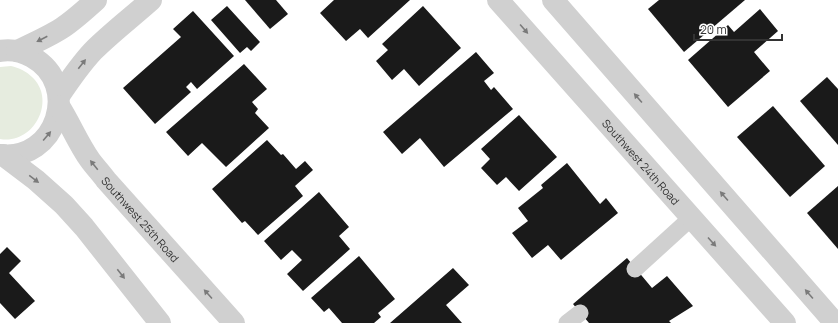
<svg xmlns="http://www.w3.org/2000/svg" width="838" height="323" viewBox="0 0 838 323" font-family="Manrope,sans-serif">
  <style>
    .green { fill: #e6ecdf }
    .building { fill: #1a1a1a }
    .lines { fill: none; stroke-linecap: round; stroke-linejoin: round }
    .service { stroke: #d0d0d0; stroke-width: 17 }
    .minor { stroke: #d0d0d0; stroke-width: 22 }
    .oneway { fill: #7a7a7a }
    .labels { text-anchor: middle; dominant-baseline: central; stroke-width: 4; stroke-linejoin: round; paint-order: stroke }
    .street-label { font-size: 11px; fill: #333; stroke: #fff }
  </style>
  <rect width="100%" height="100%" fill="#fff"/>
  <path class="green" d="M 11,66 C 19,68 26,71 32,77 C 57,100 34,145 0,139 L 0,67 Z"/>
  <g class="building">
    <polygon points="245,0 276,0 288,14 270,29"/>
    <polygon points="334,0 410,0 368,38 360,29 346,41 320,13"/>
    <polygon points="659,0 745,0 684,52 648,9"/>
    <polygon points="227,6 260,42 251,51 247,47 240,53 211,20"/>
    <polygon points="423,6 461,48 419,86 404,69 392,80 376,61 388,50 382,44"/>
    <polygon points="760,9 778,31 754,52 770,71 728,107 688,60 728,25 734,32"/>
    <polygon points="193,11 234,56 197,89 191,82 186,87 191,92 155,124 123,88 181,37 173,29"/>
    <polygon points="476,52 494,73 484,81 491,90 494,87 513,109 444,167 420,138 402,154 383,132"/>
    <polygon points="244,64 267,89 252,102 258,109 255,113 269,128 226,167 202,143 188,156 166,132"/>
    <polygon points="827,77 838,89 838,145 800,101"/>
    <polygon points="773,106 825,166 790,197 737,137"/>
    <polygon points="519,115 557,157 519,191 506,177 497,185 481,168 490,159 481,149"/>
    <polygon points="267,140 281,155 283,154 296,169 305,161 313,170 295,186 303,196 258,235 245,221 242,223 212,189"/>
    <polygon points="567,163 600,204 606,198 618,213 561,260 548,245 532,258 512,233 528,221 518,208 543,188 541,185"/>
    <polygon points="838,186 838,249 807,213"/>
    <polygon points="319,192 349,227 339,236 350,249 303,291 287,274 302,260 292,250 281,260 264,241"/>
    <polygon points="7,247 21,261 9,273 35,301 15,319 0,303 0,254"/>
    <polygon points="359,256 395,299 378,313 381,317 374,323 342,323 329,308 324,312 311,298"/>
    <polygon points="627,258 652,288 667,276 693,306 669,321 671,323 589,323 573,304"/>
    <polygon points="453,268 469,285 446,305 462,323 390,323"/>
  </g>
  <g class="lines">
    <g class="service">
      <polyline points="635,269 691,218"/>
      <polyline points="567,323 580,313"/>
    </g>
    <g class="minor">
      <path id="s1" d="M 498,0 L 785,323"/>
      <polyline points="553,0 835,323"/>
      <path d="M 0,51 C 11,49 23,52 32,57 C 82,85 56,162 0,155"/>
      <path d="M 17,51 C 32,44 48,37 62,28 C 74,20 85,10 96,0"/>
      <path d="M 59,96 C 69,81 80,65 93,51 C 111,33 132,17 151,0"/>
      <path id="s2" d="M 59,106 C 70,123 78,143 90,160 C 95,167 101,173 106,180 L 234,323"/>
      <polyline points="3,155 36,180 64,205 84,227 160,323"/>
    </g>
  </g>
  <defs><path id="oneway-solid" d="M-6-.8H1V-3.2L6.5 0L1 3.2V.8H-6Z"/></defs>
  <g class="oneway">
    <use href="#oneway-solid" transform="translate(524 29) rotate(49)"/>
    <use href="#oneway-solid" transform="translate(42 39) rotate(153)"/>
    <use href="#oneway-solid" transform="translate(82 64) rotate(-52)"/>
    <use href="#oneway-solid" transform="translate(638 98) rotate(-131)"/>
    <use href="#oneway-solid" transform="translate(47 136) rotate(-50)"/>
    <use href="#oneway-solid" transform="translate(94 165) rotate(-129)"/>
    <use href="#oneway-solid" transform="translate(34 179) rotate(37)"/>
    <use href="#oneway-solid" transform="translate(724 196) rotate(-131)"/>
    <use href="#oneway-solid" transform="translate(712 242) rotate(48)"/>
    <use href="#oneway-solid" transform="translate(121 274) rotate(52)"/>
    <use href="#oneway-solid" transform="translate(208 294) rotate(-132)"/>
    <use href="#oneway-solid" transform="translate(809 294) rotate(-131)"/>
  </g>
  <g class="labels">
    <g class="street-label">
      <text stroke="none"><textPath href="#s1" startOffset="216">Southwest 24th Road</textPath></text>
      <text stroke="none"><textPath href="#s2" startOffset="140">Southwest 25th Road</textPath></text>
    </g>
  </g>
  <path d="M694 34v6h88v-6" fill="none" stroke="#333333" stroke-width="2"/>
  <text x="700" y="34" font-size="12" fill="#333333" stroke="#ffffff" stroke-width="3" paint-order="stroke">20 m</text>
</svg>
